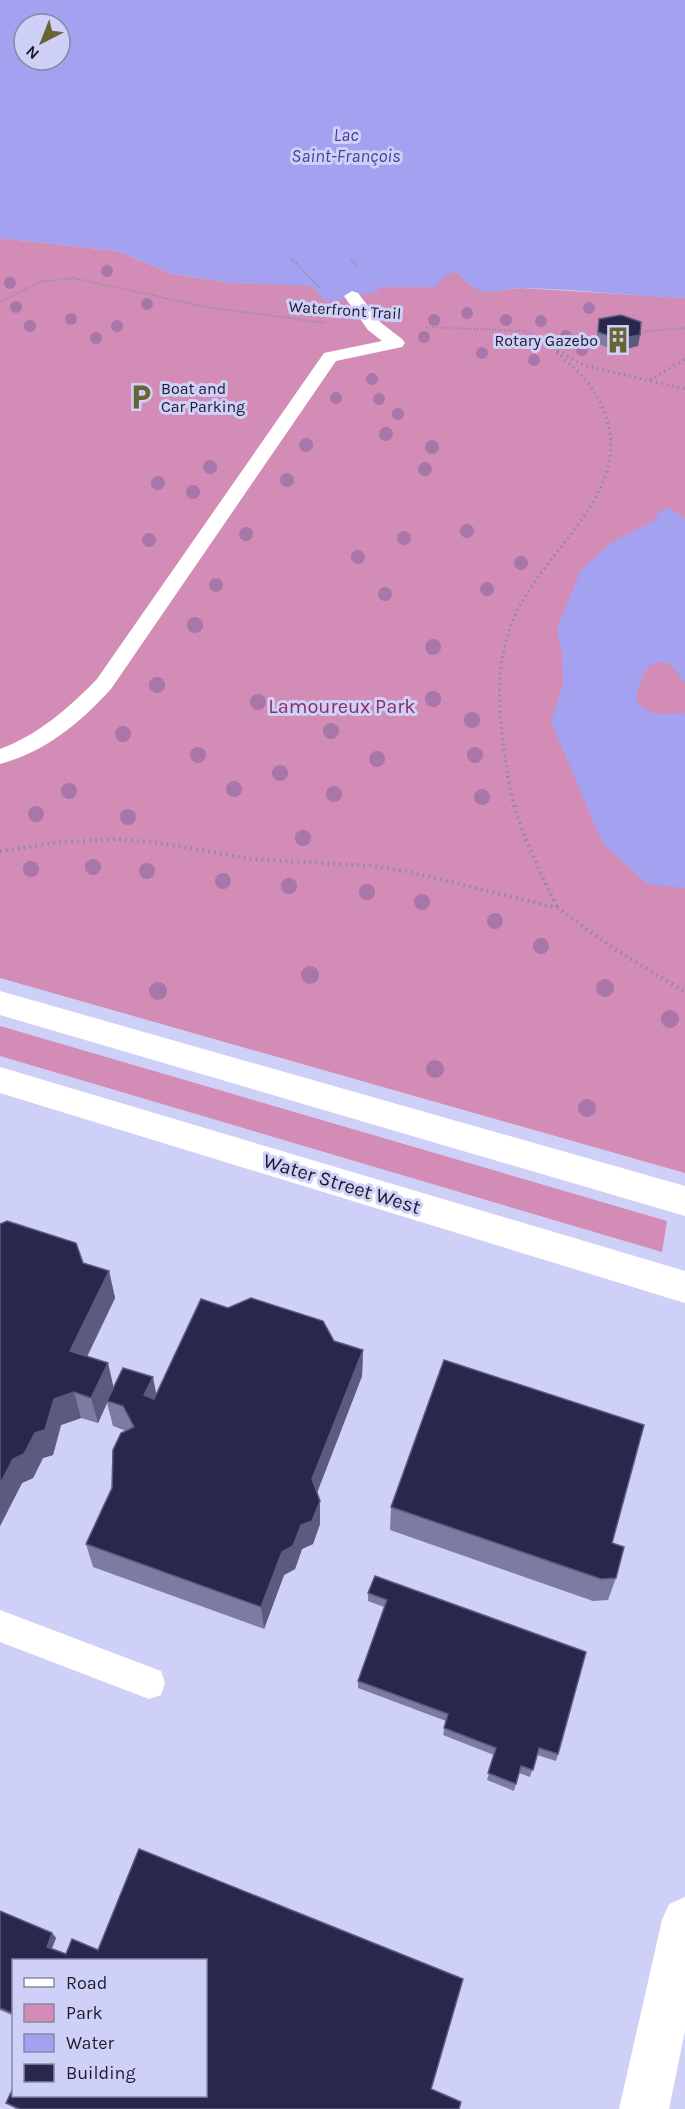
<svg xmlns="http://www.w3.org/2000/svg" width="685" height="2109" viewBox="0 0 685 2109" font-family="Karla,sans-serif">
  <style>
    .green { fill: #d38cb5 }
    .water { fill: #a3a1f0; fill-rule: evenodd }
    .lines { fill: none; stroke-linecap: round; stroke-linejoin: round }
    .path-far2 { stroke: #8989a8; stroke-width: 2; stroke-dasharray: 1 2; stroke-linecap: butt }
    .path-far1 { stroke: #8989a8; stroke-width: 3; stroke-dasharray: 1.5 4; stroke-linecap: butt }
    .path { stroke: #8989a8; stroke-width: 4; stroke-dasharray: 1.5 4.5; stroke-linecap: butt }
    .service { fill: #fff; fill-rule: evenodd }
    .tertiary { fill: #fff; fill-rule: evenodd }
    .primary { fill: #fff; fill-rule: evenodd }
    .tree { fill: #a976a9 }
    .wall { fill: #7c7ca2 }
    .shaded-wall { fill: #5b5a7f }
    .building { fill: #29274c; stroke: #5b5a7f; stroke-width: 1.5 }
    .labels { text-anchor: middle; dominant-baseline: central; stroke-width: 6; stroke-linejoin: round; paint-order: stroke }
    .far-street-label { font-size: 16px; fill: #1c1b2d; stroke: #cfd0f7 }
    .far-poi-label { font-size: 16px; fill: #1c1b2d; stroke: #cfd0f7; text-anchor: end }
    .far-water-label { font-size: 18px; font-style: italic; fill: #4a3e99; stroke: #cfd0f7 }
    .park-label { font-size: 20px; fill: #8a2d69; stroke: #cfd0f7 }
    .street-label { font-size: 20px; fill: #1c1b2d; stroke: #cfd0f7 }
  </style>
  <rect width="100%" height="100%" fill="#cfd0f7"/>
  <g class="green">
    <polygon points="0,238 118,251 172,274 232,283 376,287 401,285 452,272 459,274 470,285 485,292 521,288 685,298 685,1173 0,978"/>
    <polygon points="0,1026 667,1221 662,1252 0,1056"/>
  </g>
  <g class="water">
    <path d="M 0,0 L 685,0 L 685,298 C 631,296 577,289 524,288 C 511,288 499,292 487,292 C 460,290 462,253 435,287 L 377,287 L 380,291 L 326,302 L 312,286 L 232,283 L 172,274 L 118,251 L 0,238 ZM 24,24 L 60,24 L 60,60 L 24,60 Z"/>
    <path d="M 669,507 L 685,519 L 685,683 L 669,663 C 644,658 641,679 636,699 C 645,718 667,714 685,713 L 685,888 L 647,884 L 603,844 L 551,722 L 563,684 L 562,654 L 557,628 L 581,570 L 611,543 L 653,521 L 660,511 Z"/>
  </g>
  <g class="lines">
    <g class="path-far2">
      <polyline points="350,258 357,267"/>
      <polyline points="292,259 321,289"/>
      <polyline points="0,302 40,282 74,278 206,307 326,323"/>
      <polyline points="426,327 526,331 536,337"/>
      <polyline points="637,337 648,331 685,328"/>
    </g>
    <g class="path-far1">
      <polyline points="534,336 583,365 685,389"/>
      <polyline points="637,337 640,336"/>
      <polyline points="544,340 600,338"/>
      <polyline points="650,380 685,359"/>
      <path d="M 508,778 C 500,725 492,670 513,620 C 546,541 655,482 591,387 C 582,373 567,363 556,351"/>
    </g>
    <g class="path">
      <path d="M 508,776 C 515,823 537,865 557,907"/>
      <polyline points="0,851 53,843 115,839 160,843 251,859 370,866 405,871 558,908 613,948 685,992"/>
    </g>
    <g class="service">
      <path d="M 352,291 L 358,293 L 380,322 L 402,339 L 405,343 L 402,347 L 336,361 L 111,689 C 80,723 45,752 0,764 L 0,749 C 38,735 69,708 97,679 L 324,353 L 382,341 L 368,330 L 344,296 Z"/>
      <polygon points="0,1610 161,1671 165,1683 161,1695 149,1699 0,1642"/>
    </g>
    <polygon class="tertiary" points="685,1897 685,2031 669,2109 619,2109 662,1920 669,1904"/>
    <g class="primary">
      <polygon points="0,991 685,1186 685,1216 0,1015"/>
      <polygon points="0,1067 685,1271 685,1303 0,1093"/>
    </g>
  </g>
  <g class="tree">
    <circle cx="107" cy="271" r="6"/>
    <circle cx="10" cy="283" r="6"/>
    <circle cx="147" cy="304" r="6"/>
    <circle cx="16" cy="307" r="6"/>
    <circle cx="589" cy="308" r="6"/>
    <circle cx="467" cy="313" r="6"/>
    <circle cx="71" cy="319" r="6"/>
    <circle cx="434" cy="320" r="6"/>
    <circle cx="506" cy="320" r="6"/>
    <circle cx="541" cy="321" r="6"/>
    <circle cx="30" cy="326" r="6"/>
    <circle cx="117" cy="326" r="6"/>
    <circle cx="566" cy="336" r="6"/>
    <circle cx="424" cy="337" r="6"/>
    <circle cx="96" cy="338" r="6"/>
    <circle cx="582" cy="350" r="6"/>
    <circle cx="482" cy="353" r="6"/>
    <circle cx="534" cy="360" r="6"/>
    <circle cx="372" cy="379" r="6"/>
    <circle cx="336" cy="398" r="6"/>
    <circle cx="379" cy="399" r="6"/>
    <circle cx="398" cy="414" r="6"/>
    <circle cx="386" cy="434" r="7"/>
    <circle cx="306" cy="445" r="7"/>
    <circle cx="432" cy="447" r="7"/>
    <circle cx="210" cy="467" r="7"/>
    <circle cx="425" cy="469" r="7"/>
    <circle cx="287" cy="480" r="7"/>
    <circle cx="158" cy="483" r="7"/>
    <circle cx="193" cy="492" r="7"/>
    <circle cx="467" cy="531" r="7"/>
    <circle cx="246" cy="534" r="7"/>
    <circle cx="404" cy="538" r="7"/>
    <circle cx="149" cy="540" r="7"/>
    <circle cx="358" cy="557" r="7"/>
    <circle cx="521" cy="563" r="7"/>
    <circle cx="216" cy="585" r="7"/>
    <circle cx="487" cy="589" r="7"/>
    <circle cx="385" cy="594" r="7"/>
    <circle cx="195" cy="625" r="8"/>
    <circle cx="433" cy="647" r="8"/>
    <circle cx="157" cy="685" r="8"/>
    <circle cx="433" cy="699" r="8"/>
    <circle cx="258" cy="702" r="8"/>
    <circle cx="472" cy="720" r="8"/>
    <circle cx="331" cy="731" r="8"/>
    <circle cx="123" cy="734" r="8"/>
    <circle cx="198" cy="755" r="8"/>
    <circle cx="475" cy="755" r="8"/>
    <circle cx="377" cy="759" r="8"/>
    <circle cx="280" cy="773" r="8"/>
    <circle cx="234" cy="789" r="8"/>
    <circle cx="69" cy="791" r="8"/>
    <circle cx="334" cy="794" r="8"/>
    <circle cx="482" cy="797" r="8"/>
    <circle cx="36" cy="814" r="8"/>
    <circle cx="128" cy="817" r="8"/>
    <circle cx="303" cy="838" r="8"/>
    <circle cx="93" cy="867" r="8"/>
    <circle cx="31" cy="869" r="8"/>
    <circle cx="147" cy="871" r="8"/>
    <circle cx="223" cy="881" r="8"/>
    <circle cx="289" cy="886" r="8"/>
    <circle cx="367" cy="892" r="8"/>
    <circle cx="422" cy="902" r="8"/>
    <circle cx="495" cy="921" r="8"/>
    <circle cx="541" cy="946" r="8"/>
    <circle cx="310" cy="975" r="9"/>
    <circle cx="605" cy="988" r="9"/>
    <circle cx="158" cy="991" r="9"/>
    <circle cx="670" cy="1019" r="9"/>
    <circle cx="435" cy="1069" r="9"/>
    <circle cx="587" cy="1108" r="9"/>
  </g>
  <g class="wall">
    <polygon points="599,319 640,335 638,346 617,351 596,343"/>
    <polygon points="0,1224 83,1263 109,1271 115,1298 87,1357 108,1363 113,1388 156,1394 228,1308 363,1350 362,1376 317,1493 320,1501 320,1524 313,1544 302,1549 295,1569 284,1575 264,1629 93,1567 86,1544 112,1488 126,1431 113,1426 107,1403 98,1423 81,1418 61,1425 53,1455 43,1458 33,1478 22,1483 0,1526"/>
    <polygon points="391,1507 616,1578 608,1600 593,1601 390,1530"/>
    <polygon points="375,1576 558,1754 556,1761 537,1755 530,1777 519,1773 514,1791 487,1780 494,1755 443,1735 446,1721 358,1688 358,1681 384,1607 368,1601 368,1593"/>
    <polygon points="139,1849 463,1979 431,2089 461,2102 459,2109 16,2109 6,2103 14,2086 14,2096 206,2096 206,1960 14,1960 14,2016 0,2010 0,1911 52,1933 56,1938 52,1949 66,1954 72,1939 98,1950"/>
  </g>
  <g class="shaded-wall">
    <polygon points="640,335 638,346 617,351 618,339"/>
    <polygon points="109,1271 115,1298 77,1377 70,1351"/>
    <polygon points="363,1350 362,1376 313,1503 312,1479"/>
    <polygon points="108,1363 114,1389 107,1401 107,1403 98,1423 91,1398"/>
    <polygon points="153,1377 158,1403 144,1395"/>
    <polygon points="74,1392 81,1418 61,1425 53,1455 43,1458 33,1478 22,1483 0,1526 0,1484 13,1459 54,1399"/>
    <polygon points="320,1501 320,1524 313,1544 302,1549 295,1569 284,1575 264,1629 261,1607 282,1552"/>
    <polygon points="52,1933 56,1938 50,1952 47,1947"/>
  </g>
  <g class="building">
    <polygon points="621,315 641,322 640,335 618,339 598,332 599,319"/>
    <polygon points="7,1221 76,1243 83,1263 109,1271 70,1351 108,1363 91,1398 74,1392 54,1399 45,1430 35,1433 24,1454 13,1459 0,1484 0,1224"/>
    <polygon points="251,1298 323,1321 334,1341 363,1350 312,1479 320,1501 312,1521 301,1525 293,1546 282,1552 261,1607 86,1544 112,1488 113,1450 121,1433 134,1427 123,1406 107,1401 123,1368 153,1377 144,1395 154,1399 201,1299 228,1308"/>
    <polygon points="444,1360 644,1425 612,1543 624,1547 616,1578 601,1579 391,1507"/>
    <polygon points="375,1576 586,1652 558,1754 539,1748 533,1770 521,1766 516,1784 488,1773 496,1748 444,1728 448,1714 358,1681 387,1600 368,1593"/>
    <polygon points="139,1849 463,1979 431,2089 461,2102 459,2109 20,2109 6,2103 14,2086 14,2096 206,2096 206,1960 14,1960 14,2014 0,2008 0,1911 52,1933 47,1947 66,1954 72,1939 98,1950"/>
  </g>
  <defs>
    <g id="building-bare" transform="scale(2.07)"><path d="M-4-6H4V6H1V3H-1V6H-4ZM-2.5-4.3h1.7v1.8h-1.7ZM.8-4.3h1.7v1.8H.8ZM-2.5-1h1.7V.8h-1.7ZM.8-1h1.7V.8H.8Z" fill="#696532" stroke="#cfd0f7" stroke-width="2.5" paint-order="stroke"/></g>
    <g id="parking-bare" transform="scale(2.07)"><path d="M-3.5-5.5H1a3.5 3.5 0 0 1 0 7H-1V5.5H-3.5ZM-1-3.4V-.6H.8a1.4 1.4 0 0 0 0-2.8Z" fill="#696532" stroke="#cfd0f7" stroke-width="2.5" paint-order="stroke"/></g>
  </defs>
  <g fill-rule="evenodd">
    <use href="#building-bare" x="618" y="340"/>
    <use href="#parking-bare" x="141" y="397"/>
  </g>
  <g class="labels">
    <g class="far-street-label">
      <text transform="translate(345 310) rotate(4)">Waterfront Trail</text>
    </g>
    <g class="far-poi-label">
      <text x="598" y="340">Rotary Gazebo</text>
      <text x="161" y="388" text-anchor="start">Boat and<tspan x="161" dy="18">Car Parking</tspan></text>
    </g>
    <g class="far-water-label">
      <text x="346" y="135">Lac<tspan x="346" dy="21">Saint-François</tspan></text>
    </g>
    <g class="park-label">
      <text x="342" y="706">Lamoureux Park</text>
    </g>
    <g class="street-label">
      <text transform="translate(342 1184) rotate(17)">Water Street West</text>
    </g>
  </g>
  <rect x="12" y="1959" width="195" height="138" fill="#cfd0f7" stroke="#8788a6" stroke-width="1.5"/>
  <rect x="24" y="1978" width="30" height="9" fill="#ffffff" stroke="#8788a6" stroke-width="1.5"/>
  <text x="66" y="1989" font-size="18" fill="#1c1b2d">Road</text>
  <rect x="24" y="2004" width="30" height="18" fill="#d38cb5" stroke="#8788a6" stroke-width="1.5"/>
  <text x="66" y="2019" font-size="18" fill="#1c1b2d">Park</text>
  <rect x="24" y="2034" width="30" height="18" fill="#a3a1f0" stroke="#8788a6" stroke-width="1.5"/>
  <text x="66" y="2049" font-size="18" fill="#1c1b2d">Water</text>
  <rect x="24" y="2064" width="30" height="18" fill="#29274c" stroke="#8788a6" stroke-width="1.5"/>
  <text x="66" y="2079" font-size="18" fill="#1c1b2d">Building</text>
  <g transform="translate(42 42) rotate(222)"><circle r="28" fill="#cfd0f7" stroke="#8788a6" stroke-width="1.5"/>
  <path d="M0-4.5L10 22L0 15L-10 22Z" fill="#696532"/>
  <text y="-9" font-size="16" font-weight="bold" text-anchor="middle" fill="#1c1b2d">N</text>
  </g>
</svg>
